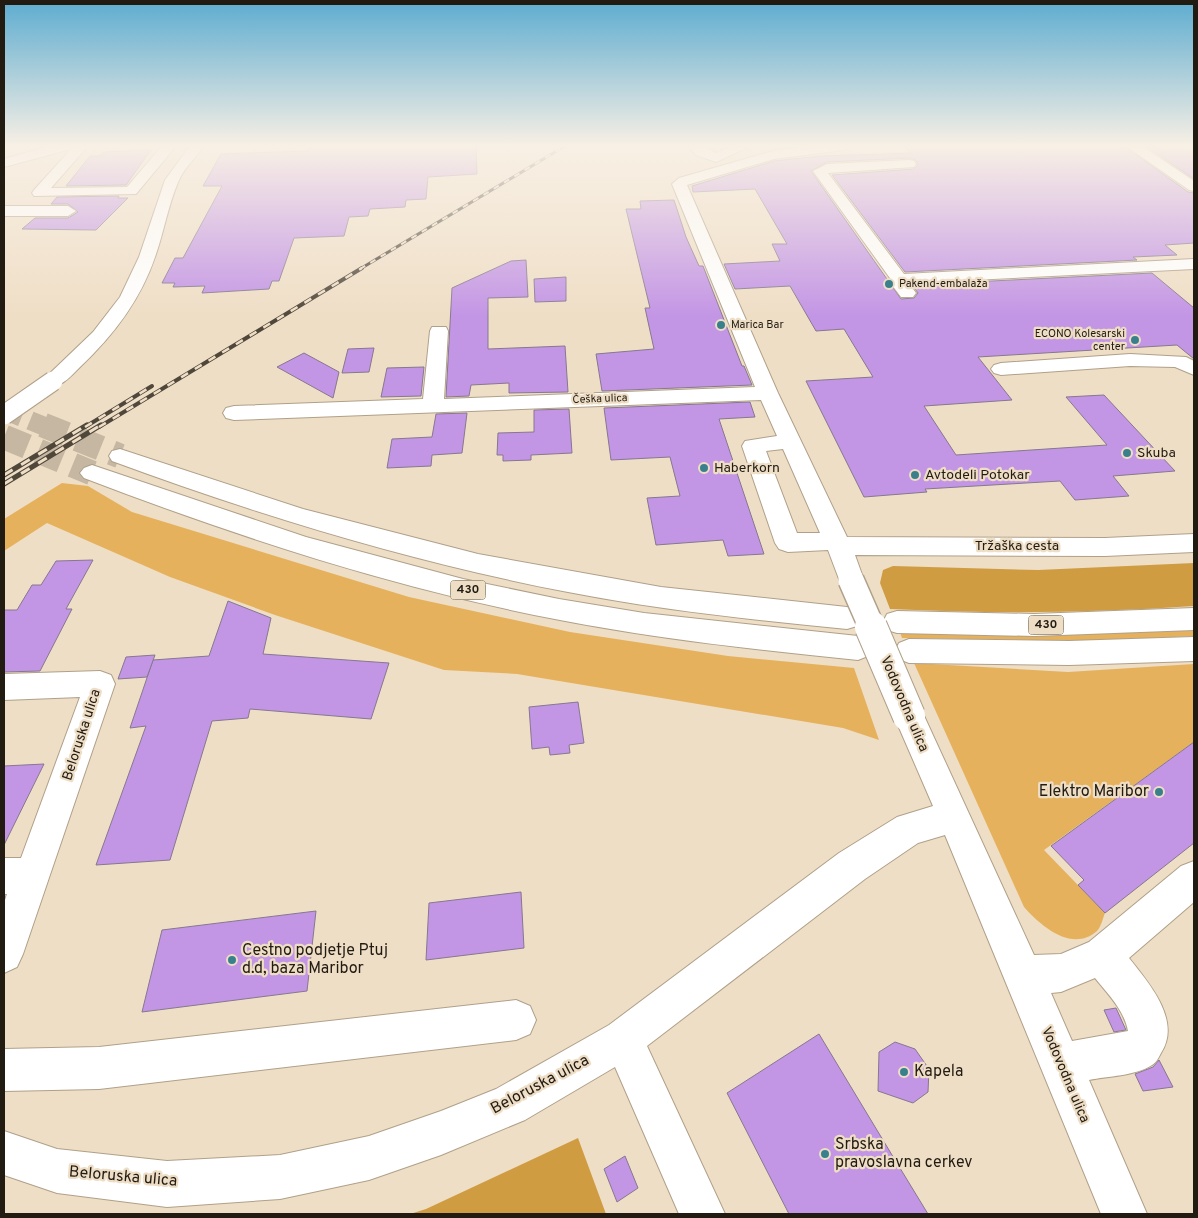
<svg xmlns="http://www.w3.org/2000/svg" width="1198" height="1218" viewBox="0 0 1198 1218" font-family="Overpass,sans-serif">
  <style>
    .green { fill: #e6b15c }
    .forest { fill: #d09c42 }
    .building { fill: #c395e5; stroke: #85788f }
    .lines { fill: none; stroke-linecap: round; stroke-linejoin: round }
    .highway-tunnel-far1 { stroke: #c6b7a2; stroke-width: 19; stroke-dasharray: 19 9; stroke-linecap: butt }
    .highway-tunnel { stroke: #c6b7a2; stroke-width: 25; stroke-dasharray: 25 12; stroke-linecap: butt }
    .minor-casing { stroke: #b0a089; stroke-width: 2 }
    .highway-casing { stroke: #b0a089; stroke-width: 2 }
    .minor { fill: #fff; fill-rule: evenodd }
    .highway { fill: #fff; fill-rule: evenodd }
    .rail-far2-casing { stroke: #50473b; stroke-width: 3 }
    .rail-far1-casing { stroke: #50473b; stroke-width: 4 }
    .rail-casing { stroke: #50473b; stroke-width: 5 }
    .rail-far2 { stroke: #efdec6; stroke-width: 2; stroke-dasharray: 6; stroke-linecap: butt }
    .rail-far1 { stroke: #efdec6; stroke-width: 2.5; stroke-dasharray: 8; stroke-linecap: butt }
    .rail { stroke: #efdec6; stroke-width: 3; stroke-dasharray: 10; stroke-linecap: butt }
    .minor-bridge-far2-casing { stroke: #b0a089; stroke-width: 21; stroke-linecap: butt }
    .minor-bridge-far1-casing { stroke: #b0a089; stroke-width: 28; stroke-linecap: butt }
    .minor-bridge-casing { stroke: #b0a089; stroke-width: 34; stroke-linecap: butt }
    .minor-bridge-far2 { stroke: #fff; stroke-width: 19 }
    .minor-bridge-far1 { stroke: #fff; stroke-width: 25 }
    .minor-bridge { stroke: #fff; stroke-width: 32 }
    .poi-dot { fill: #3a808c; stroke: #efdec6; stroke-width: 2 }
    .labels { text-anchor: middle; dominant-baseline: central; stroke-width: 4.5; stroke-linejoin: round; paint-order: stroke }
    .far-poi-label { font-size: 11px; fill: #211b12; stroke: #efdec6; text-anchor: start }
    .far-street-label { font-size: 11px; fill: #211b12; stroke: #efdec6 }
    .shield { fill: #efdec6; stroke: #5f5648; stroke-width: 1 }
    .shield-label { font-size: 12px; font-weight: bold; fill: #211b12 }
    .poi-label { font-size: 14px; fill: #211b12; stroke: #efdec6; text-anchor: start }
    .street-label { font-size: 14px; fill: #211b12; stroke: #efdec6 }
    .near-poi-label { font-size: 16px; fill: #211b12; stroke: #efdec6; text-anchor: start }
    .near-street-label { font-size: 16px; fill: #211b12; stroke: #efdec6 }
  </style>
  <rect width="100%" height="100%" fill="#efdec6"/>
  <g class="green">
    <polygon points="62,483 88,486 132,512 409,597 570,632 728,656 854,668 879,740 843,728 517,674 444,670 275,615 170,577 47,523 4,551 4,519"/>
    <path d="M 1194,630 L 1194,636 L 1097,641 L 902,638 L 900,632 C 999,636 1096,635 1194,630 Z"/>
    <path d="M 914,663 L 1068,672 L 1194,664 L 1194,742 L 1044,850 L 1105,913 C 1103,918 1101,927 1097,931 C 1072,953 1041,926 1024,907 Z"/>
  </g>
  <g class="forest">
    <path d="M 1194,563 L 1194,606 C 1093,613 992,614 890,609 L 880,583 L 883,570 L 893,566 L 1038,570 Z"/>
    <polygon points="578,1138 606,1214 410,1214 426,1209"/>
  </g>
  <g class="building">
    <polygon points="310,146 476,146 477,174 428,177 426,199 406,200 405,207 370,209 368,216 349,217 344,236 294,238 279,281 272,281 269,289 202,293 205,286 173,287 175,283 162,283 175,258 183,258 222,186 203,186 221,154 308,151"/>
    <polygon points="904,146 1124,146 1188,192 1194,193 1194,243 1165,245 1177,255 1133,257 1137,260 905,272 832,175 914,169 918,165 916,160 909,158 827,162 811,171 901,299 914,298 918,293 912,285 1152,273 1194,308 1194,359 1177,345 978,357 1012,400 924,406 956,455 1107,445 1066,397 1104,395 1175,471 1113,476 1129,496 1075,500 1060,481 925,489 927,492 864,497 806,381 873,377 844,329 816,331 790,286 735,289 724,264 780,261 772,244 787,244 755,189 693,192 692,186 774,161 821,156 911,153"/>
    <polygon points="1146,146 1194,146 1194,179"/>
    <polygon points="151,150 126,185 66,186 90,156 100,156 103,152"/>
    <polygon points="119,196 118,198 128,198 96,230 22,229 35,218 68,218 78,212 68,204 51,204 57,197"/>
    <polygon points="674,200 686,237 699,266 703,266 742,366 744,366 752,385 602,391 596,354 654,349 645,308 650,308 626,209 641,209 640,201"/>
    <polygon points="526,260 528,297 488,298 488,349 565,346 568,392 509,393 509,383 471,385 469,396 446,397 452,288 511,261"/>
    <polygon points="566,277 566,301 535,302 534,279"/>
    <polygon points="374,348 369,372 342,373 348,349"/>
    <polygon points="304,353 339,372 333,398 277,367"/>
    <polygon points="424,367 421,396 381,397 387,368"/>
    <polygon points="750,402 755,417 719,419 764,554 728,556 723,540 656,545 647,498 680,496 670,457 611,460 604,408"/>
    <polygon points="569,409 572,453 531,455 531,460 503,461 503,455 497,455 498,433 534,432 534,410"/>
    <polygon points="467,413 462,453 432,455 431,466 387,468 392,439 432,437 436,414"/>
    <polygon points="93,560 66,609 72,609 40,671 4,672 4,610 17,610 32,585 41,585 56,561"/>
    <polygon points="228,601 271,618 263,654 389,663 371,719 250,709 248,718 212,721 170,860 96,865 146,726 130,728 153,660 209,656"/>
    <polygon points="155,655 147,677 118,679 126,657"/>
    <polygon points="578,702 584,743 569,745 570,753 550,755 549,747 532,749 529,707"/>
    <polygon points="1194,742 1194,843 1105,913 1078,885 1084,880 1051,846"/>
    <polygon points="44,764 4,845 4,766"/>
    <polygon points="521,892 524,948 426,960 429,903"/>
    <polygon points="316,911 307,991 142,1012 162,930"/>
    <polygon points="1116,1008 1126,1030 1114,1032 1104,1010"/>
    <polygon points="819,1034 892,1155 928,1214 789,1214 727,1093"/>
    <polygon points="895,1042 915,1049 929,1069 928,1092 913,1103 878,1091 879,1052"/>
    <polygon points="1159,1060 1173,1087 1143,1091 1135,1074 1153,1067"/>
    <polygon points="625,1156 638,1188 617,1202 604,1169"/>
  </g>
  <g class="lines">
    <polyline class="highway-tunnel-far1" points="4,410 46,427"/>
    <g class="highway-tunnel">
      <polyline points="43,425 120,456"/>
      <polyline points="4,437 92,473"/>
    </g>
    <g class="minor-casing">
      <g id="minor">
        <polygon points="50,146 73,146 71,149 4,167 4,159"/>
        <polygon points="74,146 88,146 51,188 127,187 162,146 176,146 136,194 34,196 32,193 34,190"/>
        <path d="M 190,146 L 204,146 C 196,157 185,167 179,180 C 168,205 164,232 155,257 C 140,301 113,336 80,367 C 70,377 61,389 46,385 L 43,381 L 46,377 L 93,332 L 120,297 L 139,257 L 165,180 Z"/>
        <polygon points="688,146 703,146 716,153 732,146 746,148 716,162 696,155"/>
        <path d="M 811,146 L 851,146 L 844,150 L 774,159 L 687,185 L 778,393 L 847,537 L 1105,538 L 1194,534 L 1194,552 L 1105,556 L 855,555 L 864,580 L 860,587 L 851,590 L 842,587 L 828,550 L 788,552 L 779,549 L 775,543 L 742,446 L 745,441 L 777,436 L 761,400 L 234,420 L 226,418 L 223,413 L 226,408 L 234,406 L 423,399 L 430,331 L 432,327 L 446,327 L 448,331 L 444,399 L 755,387 L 672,184 L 679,178 L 773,151 ZM 783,449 L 820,533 L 797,533 L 766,451 Z"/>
        <polygon points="1126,146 1142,146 1194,181 1194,191 1189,190"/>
        <polygon points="909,160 914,161 916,164 914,167 828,173 904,274 1194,259 1194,269 911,283 910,285 916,293 913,297 901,297 892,285 892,281 813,171 827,164"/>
        <polygon points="4,206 68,206 76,211 68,216 4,216"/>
        <polygon points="1130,354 1186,357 1194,361 1194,375 1175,367 1130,366 1001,375 994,373 991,369 994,365 1001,363"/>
        <polygon points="100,671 111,675 115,684 23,954 17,967 4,973 4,903 7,894 4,894 4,858 21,858 80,697 4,700 4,674"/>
        <path d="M 909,703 L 920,707 L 1034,955 L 1061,954 L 1089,942 L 1181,866 L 1194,861 L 1194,902 L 1129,958 C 1149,983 1182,1021 1161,1053 C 1159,1057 1156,1063 1152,1065 C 1135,1076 1108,1076 1089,1080 L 1147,1214 L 1101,1214 L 945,835 L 918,843 L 865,879 L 647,1046 L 725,1214 L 679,1214 L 615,1067 L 525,1120 L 441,1155 L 369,1180 L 280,1199 L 167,1207 L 57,1193 L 4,1175 L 4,1131 L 57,1149 L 167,1161 L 280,1155 L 369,1136 L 441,1111 L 496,1089 L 609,1025 L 839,853 L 897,817 L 933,806 L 894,716 L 898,707 ZM 1095,978 C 1108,994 1124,1010 1128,1031 L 1072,1041 L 1051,993 L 1061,992 Z"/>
        <polygon points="516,1000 530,1006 536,1020 530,1034 516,1040 99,1089 4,1091 4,1049 99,1047"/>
      </g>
    </g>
    <g class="highway-casing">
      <g id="highway">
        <path d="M 120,449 L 303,509 L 478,554 L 661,587 L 847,607 L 857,610 L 861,618 L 857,626 L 847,629 C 754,620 660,610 568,592 C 412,562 261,516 112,461 L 109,456 L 112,451 Z"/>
        <path d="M 92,465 L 306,537 L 463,579 L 559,599 L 644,613 L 858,636 L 868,640 L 872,648 L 868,656 L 858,660 C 758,650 658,639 560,620 C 397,589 238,537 84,478 L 80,473 L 84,468 Z"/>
        <polygon points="1194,608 1194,630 1034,636 897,633 887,630 883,622 887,614 897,611 1034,614"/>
        <polygon points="1194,637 1194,661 1069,665 909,663 899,659 895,651 899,643 909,639 1069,641"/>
      </g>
    </g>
    <use href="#minor" class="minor"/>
    <use href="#highway" class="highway"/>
    <g class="rail-far2-casing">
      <polyline id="rail-far2" points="360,269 565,146"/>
    </g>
    <g class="rail-far1-casing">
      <g id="rail-far1">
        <polyline points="85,427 152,386"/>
        <polyline points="99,427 362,268"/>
      </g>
    </g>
    <g class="rail-casing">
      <g id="rail">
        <polyline points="4,475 87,425"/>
        <polyline points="4,484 101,425"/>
      </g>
    </g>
    <use href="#rail-far2" class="rail-far2"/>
    <use href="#rail-far1" class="rail-far1"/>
    <use href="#rail" class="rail"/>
    <g class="minor-bridge-far2-casing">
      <polyline id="minor-bridge-far2" points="4,415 53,381"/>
    </g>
    <g class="minor-bridge-far1-casing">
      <polyline id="minor-bridge-far1" points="851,580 872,628"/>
    </g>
    <g class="minor-bridge-casing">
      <polyline id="minor-bridge" points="871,627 909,716"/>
    </g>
    <use href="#minor-bridge-far2" class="minor-bridge-far2"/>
    <use href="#minor-bridge-far1" class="minor-bridge-far1"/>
    <use href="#minor-bridge" class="minor-bridge"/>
  </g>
  <linearGradient id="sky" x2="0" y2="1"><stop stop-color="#5dacd0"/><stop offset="0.46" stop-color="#f8f0e5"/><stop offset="1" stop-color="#f8f0e5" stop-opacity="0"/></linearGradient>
  <rect width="1198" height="317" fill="url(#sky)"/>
  <g class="poi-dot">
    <circle cx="889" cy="284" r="5"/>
    <circle cx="721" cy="325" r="5"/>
    <circle cx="1135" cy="340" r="5"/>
    <circle cx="1127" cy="453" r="5"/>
    <circle cx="704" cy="468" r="5"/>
    <circle cx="915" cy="475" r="5"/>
    <circle cx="1159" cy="792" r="5"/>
    <circle cx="232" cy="960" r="5"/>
    <circle cx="904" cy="1072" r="5"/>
    <circle cx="825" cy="1154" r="5"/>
  </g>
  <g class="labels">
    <g class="far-poi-label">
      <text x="899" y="284">Pakend-embalaža</text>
      <text x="731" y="325">Marica Bar</text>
      <text x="1125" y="334" text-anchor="end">ECONO Kolesarski<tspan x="1125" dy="13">center</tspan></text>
    </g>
    <g class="far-street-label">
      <text transform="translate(600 399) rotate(-2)">Češka ulica</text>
    </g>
    <g class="shield">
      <rect x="450.5" y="580.5" width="35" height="19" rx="4"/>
      <rect x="1028.5" y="615.5" width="35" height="19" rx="4"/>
    </g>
    <g class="shield-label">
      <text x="468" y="590">430</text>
      <text x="1046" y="625">430</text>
    </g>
    <g class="poi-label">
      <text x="1137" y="453">Skuba</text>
      <text x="714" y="468">Haberkorn</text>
      <text x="925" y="475">Avtodeli Potokar</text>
    </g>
    <g class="street-label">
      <text x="1017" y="546">Tržaška cesta</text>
      <text transform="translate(904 704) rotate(67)">Vodovodna ulica</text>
      <text transform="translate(82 735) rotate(-72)">Beloruska ulica</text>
      <text transform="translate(1065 1075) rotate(67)">Vodovodna ulica</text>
    </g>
    <g class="near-poi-label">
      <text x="1149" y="792" text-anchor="end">Elektro Maribor</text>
      <text x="242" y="951">Cestno podjetje Ptuj<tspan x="242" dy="18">d.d, baza Maribor</tspan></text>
      <text x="914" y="1072">Kapela</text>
      <text x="835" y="1145">Srbska<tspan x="835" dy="18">pravoslavna cerkev</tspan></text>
    </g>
    <g class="near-street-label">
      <text transform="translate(540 1085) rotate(-28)">Beloruska ulica</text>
      <text transform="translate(123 1177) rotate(5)">Beloruska ulica</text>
    </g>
  </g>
  <rect width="1198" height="1218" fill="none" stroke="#211b12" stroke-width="10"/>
</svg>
